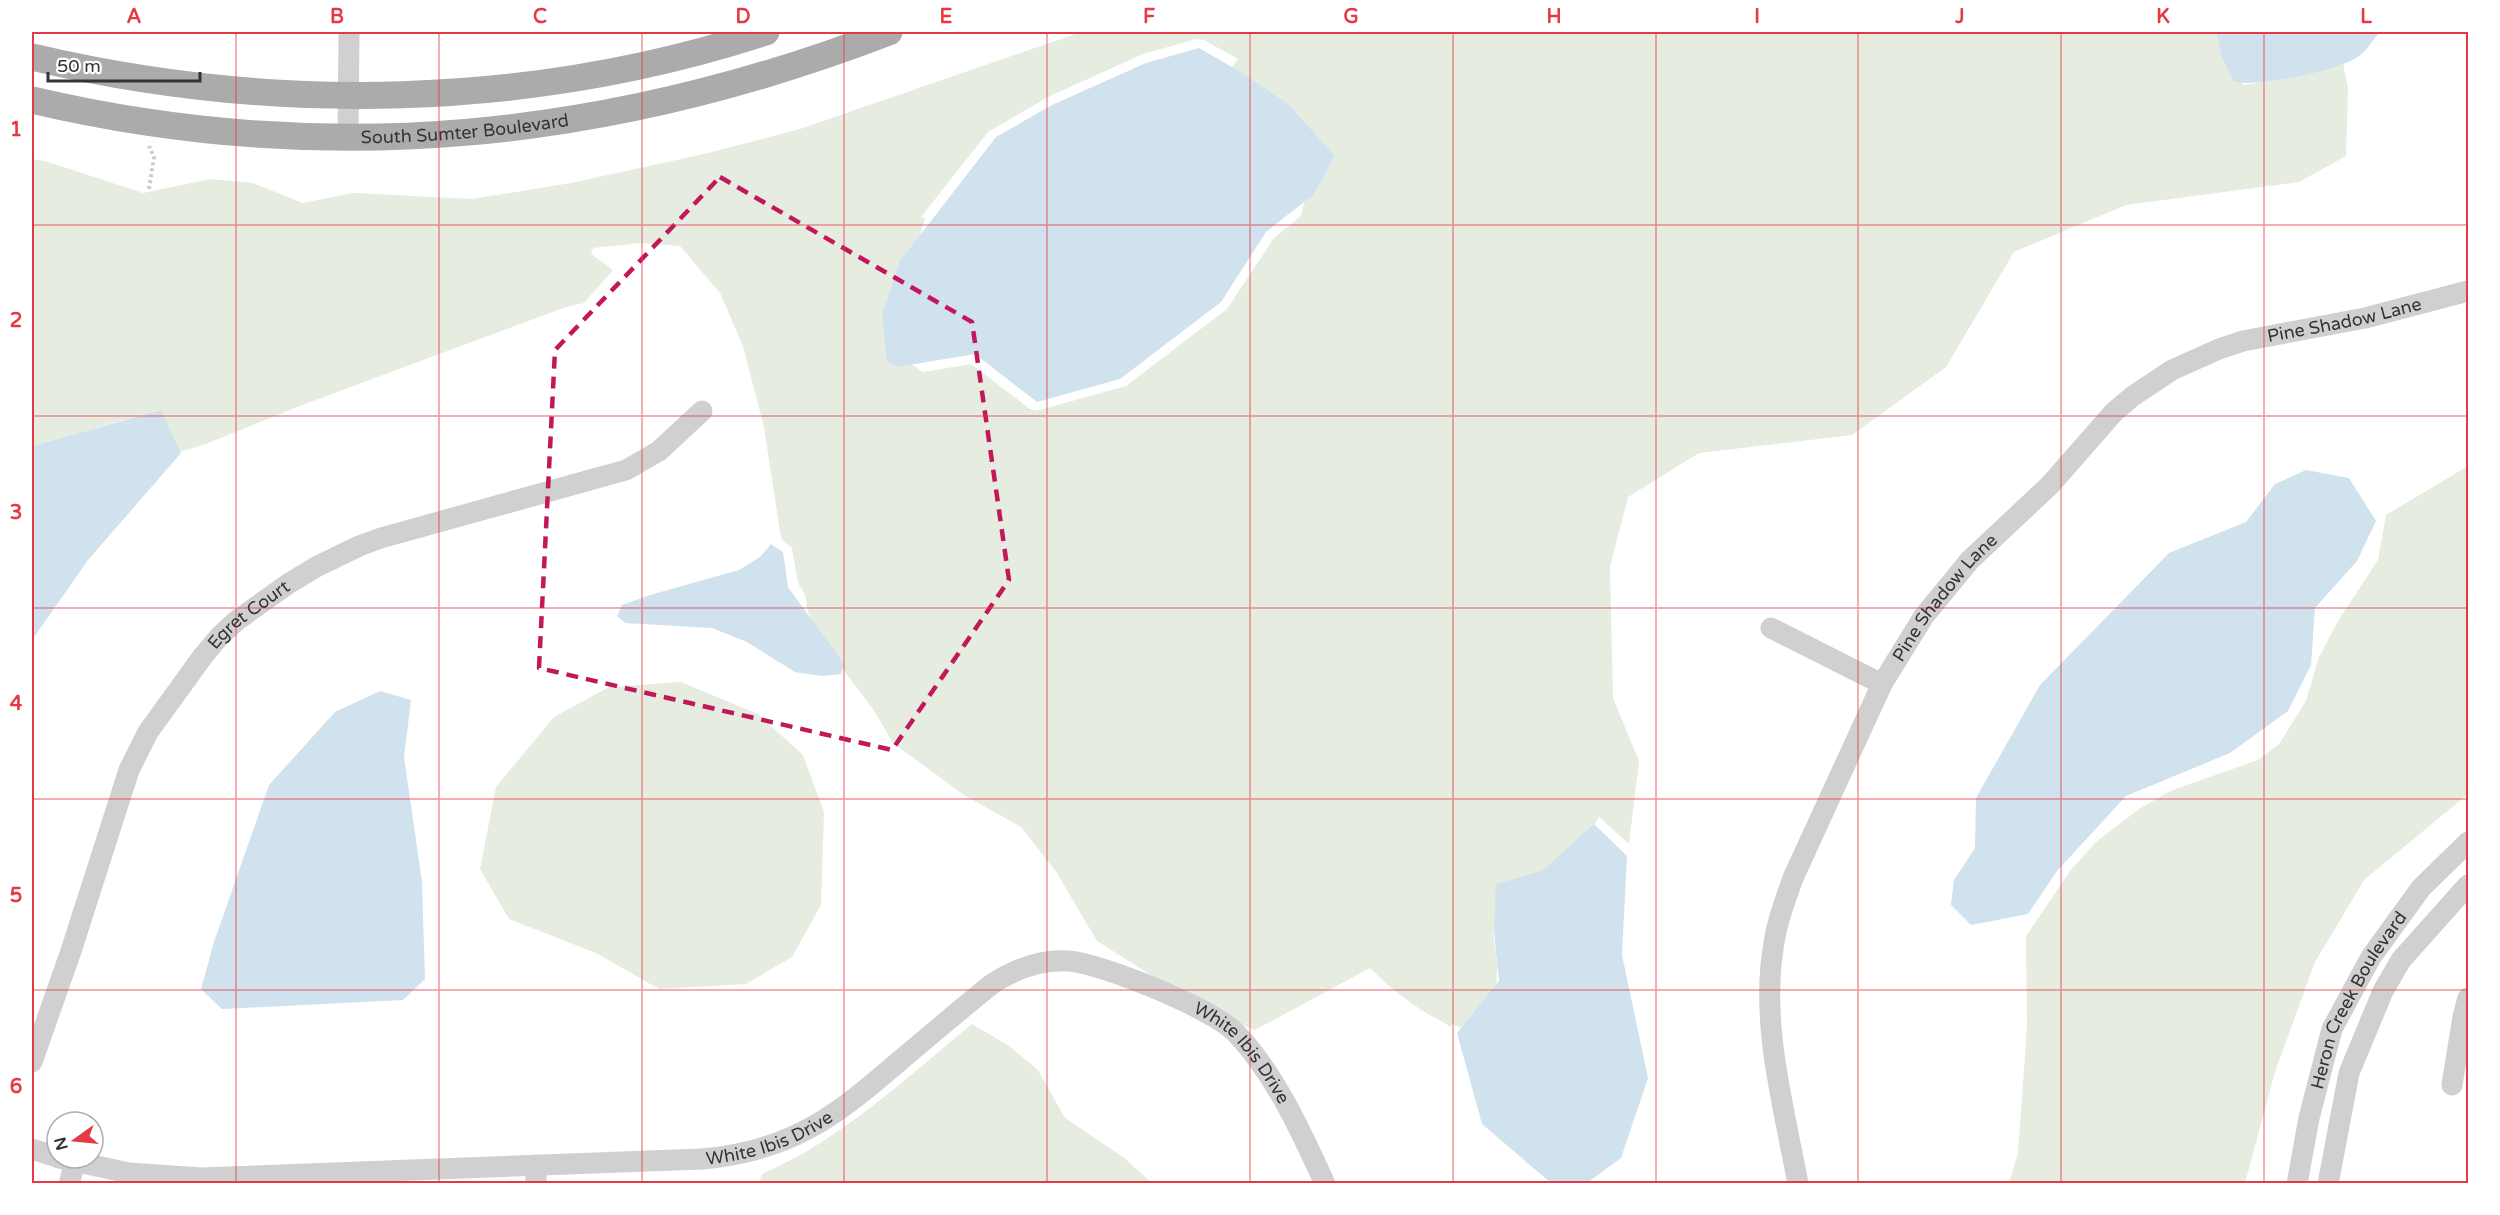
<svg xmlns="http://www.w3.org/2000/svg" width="2500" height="1215" viewBox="0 0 2500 1215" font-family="'Varela Round',sans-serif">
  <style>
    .green { fill: #e6ecdf; fill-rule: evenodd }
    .water { fill: #cfe2ee }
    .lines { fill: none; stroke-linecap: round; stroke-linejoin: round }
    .path { stroke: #cdcdcd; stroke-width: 4; stroke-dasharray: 3 3; stroke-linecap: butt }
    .minor { stroke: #d0d0d0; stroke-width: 21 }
    .major { stroke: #ababab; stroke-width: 27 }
    .marked { fill: none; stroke: #c2185b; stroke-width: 4.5; stroke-dasharray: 12 8; stroke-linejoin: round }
    .grid { fill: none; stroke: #e63946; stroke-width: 1.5; stroke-opacity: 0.55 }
    .labels { text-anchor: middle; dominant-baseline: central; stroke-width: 6; stroke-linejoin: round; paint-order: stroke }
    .street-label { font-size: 18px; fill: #333; stroke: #fff }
    .neatline { fill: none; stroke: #e63946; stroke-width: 2 }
    .grid-label { font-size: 20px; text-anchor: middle; font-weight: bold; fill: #e63946 }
  </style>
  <rect width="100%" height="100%" fill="#fff"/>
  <g class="green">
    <path d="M 1081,32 L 2216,32 L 2221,54 L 2243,85 L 2286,79 L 2343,63 L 2348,89 L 2346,156 L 2299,182 L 2126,205 L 2014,252 L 1946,367 L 1852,435 L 1699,453 L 1628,497 L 1610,567 L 1613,698 L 1639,761 L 1629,844 L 1599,817 L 1589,835 L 1493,932 L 1497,964 L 1496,1003 L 1461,1028 L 1452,1024 L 1450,1027 C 1442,1020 1434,1018 1426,1013 C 1406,1000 1386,985 1370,968 L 1255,1030 L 1203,1008 L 1097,941 L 1057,873 L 1021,827 L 964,795 L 893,743 L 873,709 L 825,646 L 808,612 L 805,595 L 798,583 L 792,548 L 781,539 L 764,427 L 743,346 L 720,293 L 680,246 L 641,243 L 593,248 L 591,254 L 613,270 L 584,303 L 566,307 L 305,404 L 206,444 L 180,452 L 169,427 L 145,414 L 32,446 L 32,159 L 45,161 L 143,193 L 211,179 L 253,183 L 303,203 L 353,193 L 472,199 L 571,183 L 704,154 L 800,129 ZM 1196,39 L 1204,40 L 1238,59 L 1232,67 L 1304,202 L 1301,216 L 1274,238 L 1227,309 L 1126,386 L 1036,411 L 1030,409 L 971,364 L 923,372 L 897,354 L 919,239 L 925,218 L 921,217 L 988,132 L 1048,97 L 1143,54 Z"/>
    <polygon points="2468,466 2468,794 2364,880 2315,962 2275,1072 2245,1183 2009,1183 2018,1153 2027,1027 2026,936 2070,871 2096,842 2139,809 2170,791 2258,760 2279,744 2306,701 2319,657 2338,621 2378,560 2386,515"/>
    <polygon points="681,682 758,714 803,755 824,812 821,905 792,957 746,984 659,989 596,953 509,919 480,869 496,787 554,717 609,687"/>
    <path d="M 972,1024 L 1009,1046 L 1038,1070 L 1065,1118 L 1123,1157 L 1152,1183 L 759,1183 L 762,1174 C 841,1140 906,1078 972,1024 Z"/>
  </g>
  <g class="water">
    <path d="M 2216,32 L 2380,32 C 2373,39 2367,51 2359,56 C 2341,70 2254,89 2233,81 L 2221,54 Z"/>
    <polygon points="1199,48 1237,70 1288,104 1335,156 1313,195 1266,232 1221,302 1120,379 1037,402 975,354 897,367 887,362 882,315 900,261 996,137 1052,105 1146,63"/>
    <polygon points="161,410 181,453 88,560 32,640 32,446"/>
    <polygon points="2306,470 2349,478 2376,521 2357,561 2315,608 2311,665 2288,711 2230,753 2126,796 2057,871 2028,914 1971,925 1951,905 1954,880 1975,848 1976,798 2040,685 2169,553 2246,522 2275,484"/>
    <polygon points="771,544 783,552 788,587 844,664 841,674 822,676 795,672 747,642 712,628 625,623 617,616 622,605 650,595 739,570 760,557"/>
    <polygon points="380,691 411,700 404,757 422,882 425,979 403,1000 222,1009 201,989 214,942 269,785 335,712"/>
    <polygon points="1594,824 1627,856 1622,955 1648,1078 1621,1158 1587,1183 1551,1183 1482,1124 1457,1033 1499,981 1494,933 1496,884 1542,871"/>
  </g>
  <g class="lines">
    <polyline class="path" points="149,189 154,157 149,146"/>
    <g class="minor">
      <polyline points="348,137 349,32"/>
      <polyline points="1771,628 1882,684"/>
      <path id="s1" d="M 32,1062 L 71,951 L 129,770 L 148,732 L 203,656 L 219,637 L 236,621 L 288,584 L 316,567 L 359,546 L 381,538 L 626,470 L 659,451 L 702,411"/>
      <polyline points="2452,1085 2463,1017 2468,998"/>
      <polyline points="32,1149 57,1157"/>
      <path id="s2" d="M 59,1158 L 129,1173 L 201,1178 L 702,1159 C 793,1151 837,1115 903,1058 C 933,1033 962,1008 992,984 C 1015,969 1040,959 1069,961 C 1103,964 1211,1008 1235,1032 C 1274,1072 1302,1133 1325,1184"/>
      <polyline points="536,1165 536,1184"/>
      <polyline points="69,1184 75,1162"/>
      <path id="s3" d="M 1798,1184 C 1784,1107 1761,1027 1773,949 C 1776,924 1785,901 1793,878 L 1882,684 L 1924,616 L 1970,560 L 2050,485 L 2114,412 L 2133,396 L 2172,370 L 2219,349 L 2243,341 L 2365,318 L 2468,291"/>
      <path id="s4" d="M 2297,1184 L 2309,1118 L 2332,1029 L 2371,957 L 2421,888 L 2468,842"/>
      <polyline points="2328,1184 2349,1073 2383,991 2401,960 2468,885"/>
    </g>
    <g class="major">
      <path d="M 32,57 C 273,114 530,109 766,32"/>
      <path id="s5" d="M 32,100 C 326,169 608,140 889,32"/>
    </g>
  </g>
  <path class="marked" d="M 720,177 L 972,322 L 1009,580 L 892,750 L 539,668 L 555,350 Z"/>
  <path class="grid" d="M 236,32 L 236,1184M 439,32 L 439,1184M 642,32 L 642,1184M 844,32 L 844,1184M 1047,32 L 1047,1184M 1250,32 L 1250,1184M 1453,32 L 1453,1184M 1656,32 L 1656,1184M 1858,32 L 1858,1184M 2061,32 L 2061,1184M 2264,32 L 2264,1184M 32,225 L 2468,225M 32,416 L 2468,416M 32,608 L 2468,608M 32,799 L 2468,799M 32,990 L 2468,990"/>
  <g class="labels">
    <g class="street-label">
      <text stroke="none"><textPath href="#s5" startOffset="436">South Sumter Boulevard</textPath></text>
      <text stroke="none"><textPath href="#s3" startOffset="1136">Pine Shadow Lane</textPath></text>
      <text stroke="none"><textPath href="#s3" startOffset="632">Pine Shadow Lane</textPath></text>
      <text stroke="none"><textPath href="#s1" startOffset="506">Egret Court</textPath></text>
      <text stroke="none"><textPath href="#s4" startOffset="196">Heron Creek Boulevard</textPath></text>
      <text stroke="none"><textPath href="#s2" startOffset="1274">White Ibis Drive</textPath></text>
      <text stroke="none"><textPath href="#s2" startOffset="716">White Ibis Drive</textPath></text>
    </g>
  </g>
  <rect width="2500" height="1215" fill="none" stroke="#ffffff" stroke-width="66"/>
  <g transform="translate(75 1140) rotate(255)"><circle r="28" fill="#ffffff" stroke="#adadad" stroke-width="1.5"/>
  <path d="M0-4.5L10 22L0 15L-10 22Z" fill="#e63946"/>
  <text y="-9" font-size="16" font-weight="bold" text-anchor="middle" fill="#333333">N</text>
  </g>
  <path d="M48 72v9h152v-9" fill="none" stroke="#333333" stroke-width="3"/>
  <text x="57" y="72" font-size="18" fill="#333333" stroke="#ffffff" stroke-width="4.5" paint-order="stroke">50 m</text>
  <rect x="33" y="33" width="2434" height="1149" class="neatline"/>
  <g class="grid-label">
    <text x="134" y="23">A</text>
    <text x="337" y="23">B</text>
    <text x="540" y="23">C</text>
    <text x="743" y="23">D</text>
    <text x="946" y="23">E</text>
    <text x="1149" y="23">F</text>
    <text x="1351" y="23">G</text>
    <text x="1554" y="23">H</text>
    <text x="1757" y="23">I</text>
    <text x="1960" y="23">J</text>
    <text x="2163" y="23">K</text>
    <text x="2366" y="23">L</text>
    <text x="16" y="136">1</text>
    <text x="16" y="327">2</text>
    <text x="16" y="519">3</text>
    <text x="16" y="710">4</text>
    <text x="16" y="902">5</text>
    <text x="16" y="1093">6</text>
  </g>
</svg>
